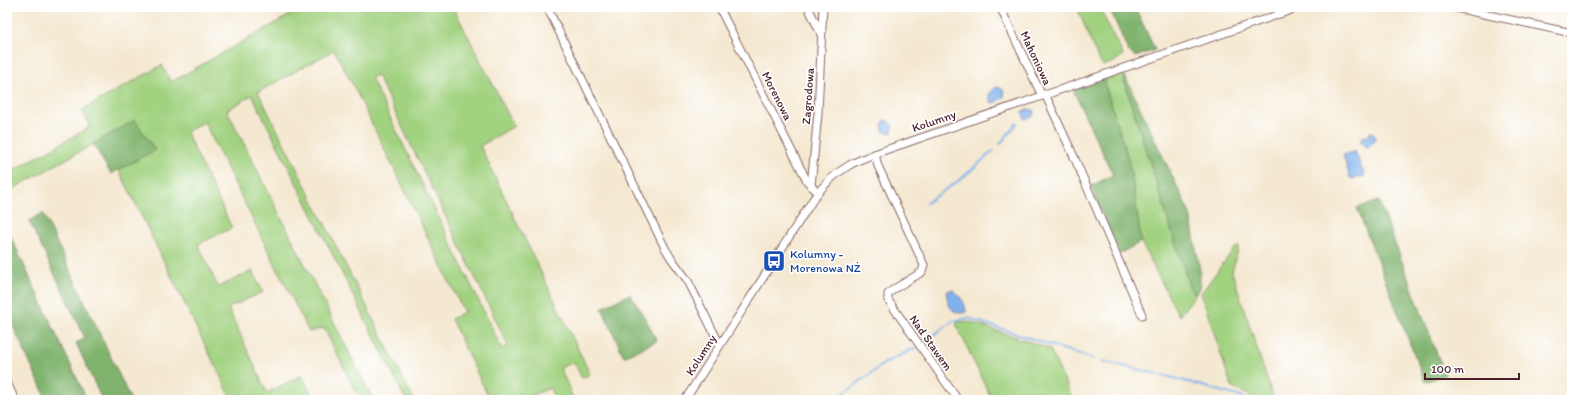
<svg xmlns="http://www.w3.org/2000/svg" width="1579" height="407" viewBox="0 0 1579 407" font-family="Itim,sans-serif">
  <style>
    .green { fill: #a1d280; stroke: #767856; fill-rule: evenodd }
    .forest { fill: #80b46e; stroke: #656a4c }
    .water { fill: #80b3ed; stroke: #65698c }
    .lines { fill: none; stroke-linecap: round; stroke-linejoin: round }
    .stream { stroke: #80b3ed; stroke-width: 2 }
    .minor-casing { stroke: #866565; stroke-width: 9 }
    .minor { stroke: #fff; stroke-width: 7 }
    .labels { text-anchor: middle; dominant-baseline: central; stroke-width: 3.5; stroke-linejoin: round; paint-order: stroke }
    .street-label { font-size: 12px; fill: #4a1f2b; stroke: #fff }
    .transit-label { font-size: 12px; fill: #164399; stroke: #fff; text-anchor: start }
  </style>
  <rect width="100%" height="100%" fill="#fff"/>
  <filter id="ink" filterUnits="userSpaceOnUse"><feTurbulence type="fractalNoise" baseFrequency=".025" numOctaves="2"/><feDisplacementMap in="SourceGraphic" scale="8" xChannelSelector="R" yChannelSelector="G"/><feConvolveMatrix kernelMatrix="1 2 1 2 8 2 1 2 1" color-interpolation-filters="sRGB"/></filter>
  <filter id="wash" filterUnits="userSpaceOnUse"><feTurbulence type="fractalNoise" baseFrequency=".012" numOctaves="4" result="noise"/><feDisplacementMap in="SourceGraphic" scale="16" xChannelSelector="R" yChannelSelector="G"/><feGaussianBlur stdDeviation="0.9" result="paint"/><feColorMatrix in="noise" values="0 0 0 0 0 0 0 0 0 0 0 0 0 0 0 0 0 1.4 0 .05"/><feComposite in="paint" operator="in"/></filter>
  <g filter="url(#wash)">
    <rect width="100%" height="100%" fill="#f4e8d0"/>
    <g class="green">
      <path d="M 304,7 L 453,7 L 514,126 L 480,146 L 590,374 L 582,378 L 574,362 L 560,368 L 574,400 L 555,400 L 550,388 L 528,397 L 529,400 L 490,400 L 451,319 L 464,312 L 353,85 L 334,50 L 258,92 L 414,400 L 406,400 L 252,95 L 227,110 L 373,400 L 360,400 L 324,328 L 309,332 L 204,122 L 186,132 L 232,228 L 198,244 L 218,287 L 252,271 L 263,292 L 228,308 L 267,393 L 302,375 L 314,400 L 232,400 L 119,170 L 154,150 L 135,121 L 7,192 L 7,174 L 90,127 L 82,110 L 162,65 L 171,82 ZM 377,75 L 508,345 L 502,349 L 371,78 Z"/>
      <polygon points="1077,7 1099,7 1123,55 1114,62 1103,66 1098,59"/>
      <polygon points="1122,73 1125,76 1124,81 1190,289 1196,294 1179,316 1141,242 1135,197 1128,158 1106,88 1105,79"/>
      <polygon points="1239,246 1232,272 1274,400 1261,400 1232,388 1201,293 1234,249"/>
      <polygon points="960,321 974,323 1050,349 1073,400 992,400 956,324"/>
    </g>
    <g class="forest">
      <polygon points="1109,7 1135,7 1155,50 1135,57 1128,51"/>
      <polygon points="1125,76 1190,214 1200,271 1200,286 1196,294 1190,289 1124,81"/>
      <polygon points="1105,79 1106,88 1128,158 1135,197 1141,242 1119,254 1091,186 1113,175 1073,90"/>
      <polygon points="135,120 155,150 111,174 93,144"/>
      <polygon points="1379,201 1445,375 1425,382 1357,208"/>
      <polygon points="43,213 131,400 102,400 76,343 85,338 29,221"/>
      <polygon points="7,233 9,233 87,400 47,400 7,313"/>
      <polygon points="630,294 645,318 657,341 624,357 602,308"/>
    </g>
    <g class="water">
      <path d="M 996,87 C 1002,87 1005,91 1004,97 L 994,103 L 991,102 L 989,94 Z"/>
      <polygon points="1028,109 1034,110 1034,114 1032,117 1025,119 1022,112"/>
      <polygon points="886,120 893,126 892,132 888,133 883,131 882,125 884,121"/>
      <polygon points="1370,132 1373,132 1375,136 1375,141 1366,148 1361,142 1361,138 1364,136 1368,137"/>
      <polygon points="1355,151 1365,176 1352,179 1350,178 1343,155"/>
      <path d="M 949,290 L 953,290 C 959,295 966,303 966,312 C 953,317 946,304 947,292 Z"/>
    </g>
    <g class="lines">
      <g class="stream">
        <polyline points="1000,144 1017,123"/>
        <polyline points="926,203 961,179 993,151"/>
        <polyline points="922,343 953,321 968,318 1093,359"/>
        <polyline points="1102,361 1174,378 1252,400"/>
        <polyline points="835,400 885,363 915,348"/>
      </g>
    </g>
  </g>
  <g filter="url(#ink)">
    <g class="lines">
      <g class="minor-casing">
        <g id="minor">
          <polyline points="547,7 665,248 671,258 688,281 720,345"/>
          <polyline points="719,7 807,181 818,193"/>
          <polyline points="808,7 821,34"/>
          <polyline points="1000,7 1042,96"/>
          <polyline points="1451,7 1572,33"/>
          <polyline points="1045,94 1075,159 1142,315"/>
          <polyline points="875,154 878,166 924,265 922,272 894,289 888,294 888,300 958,400"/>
          <polyline points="811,186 818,113 823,7"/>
          <polyline points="7,383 15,400"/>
          <path d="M 685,400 L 814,198 C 840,162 866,157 906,143 L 1300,7"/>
        </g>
      </g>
      <use href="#minor" class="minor"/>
    </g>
  </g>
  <defs>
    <g id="bus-square" transform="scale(1.15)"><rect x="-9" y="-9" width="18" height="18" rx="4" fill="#1a4fb4" stroke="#fff"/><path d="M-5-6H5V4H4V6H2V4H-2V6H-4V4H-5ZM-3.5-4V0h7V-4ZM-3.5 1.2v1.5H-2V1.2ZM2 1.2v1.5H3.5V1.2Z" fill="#fff"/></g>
  </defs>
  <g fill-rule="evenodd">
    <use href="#bus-square" x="774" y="261"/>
  </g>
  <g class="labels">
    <g class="street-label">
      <text transform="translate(1036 58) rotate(65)">Mahoniowa</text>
      <text transform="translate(777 96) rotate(63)">Morenowa</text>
      <text transform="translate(808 96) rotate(-86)">Zagrodowa</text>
      <text transform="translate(934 121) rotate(-19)">Kolumny</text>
      <text transform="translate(931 343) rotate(55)">Nad Stawem</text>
      <text transform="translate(701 355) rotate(-57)">Kolumny</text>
    </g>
    <g class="transit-label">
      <text x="790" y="254">Kolumny -<tspan x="790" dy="14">Morenowa NŻ</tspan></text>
    </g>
  </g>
  <rect width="1579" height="407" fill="none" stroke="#fff" stroke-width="24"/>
  <path d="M1425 373v6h94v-6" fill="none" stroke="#4a1f2b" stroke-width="2"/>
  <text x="1431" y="373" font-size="12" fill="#4a1f2b" stroke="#ffffff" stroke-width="3" paint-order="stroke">100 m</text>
</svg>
